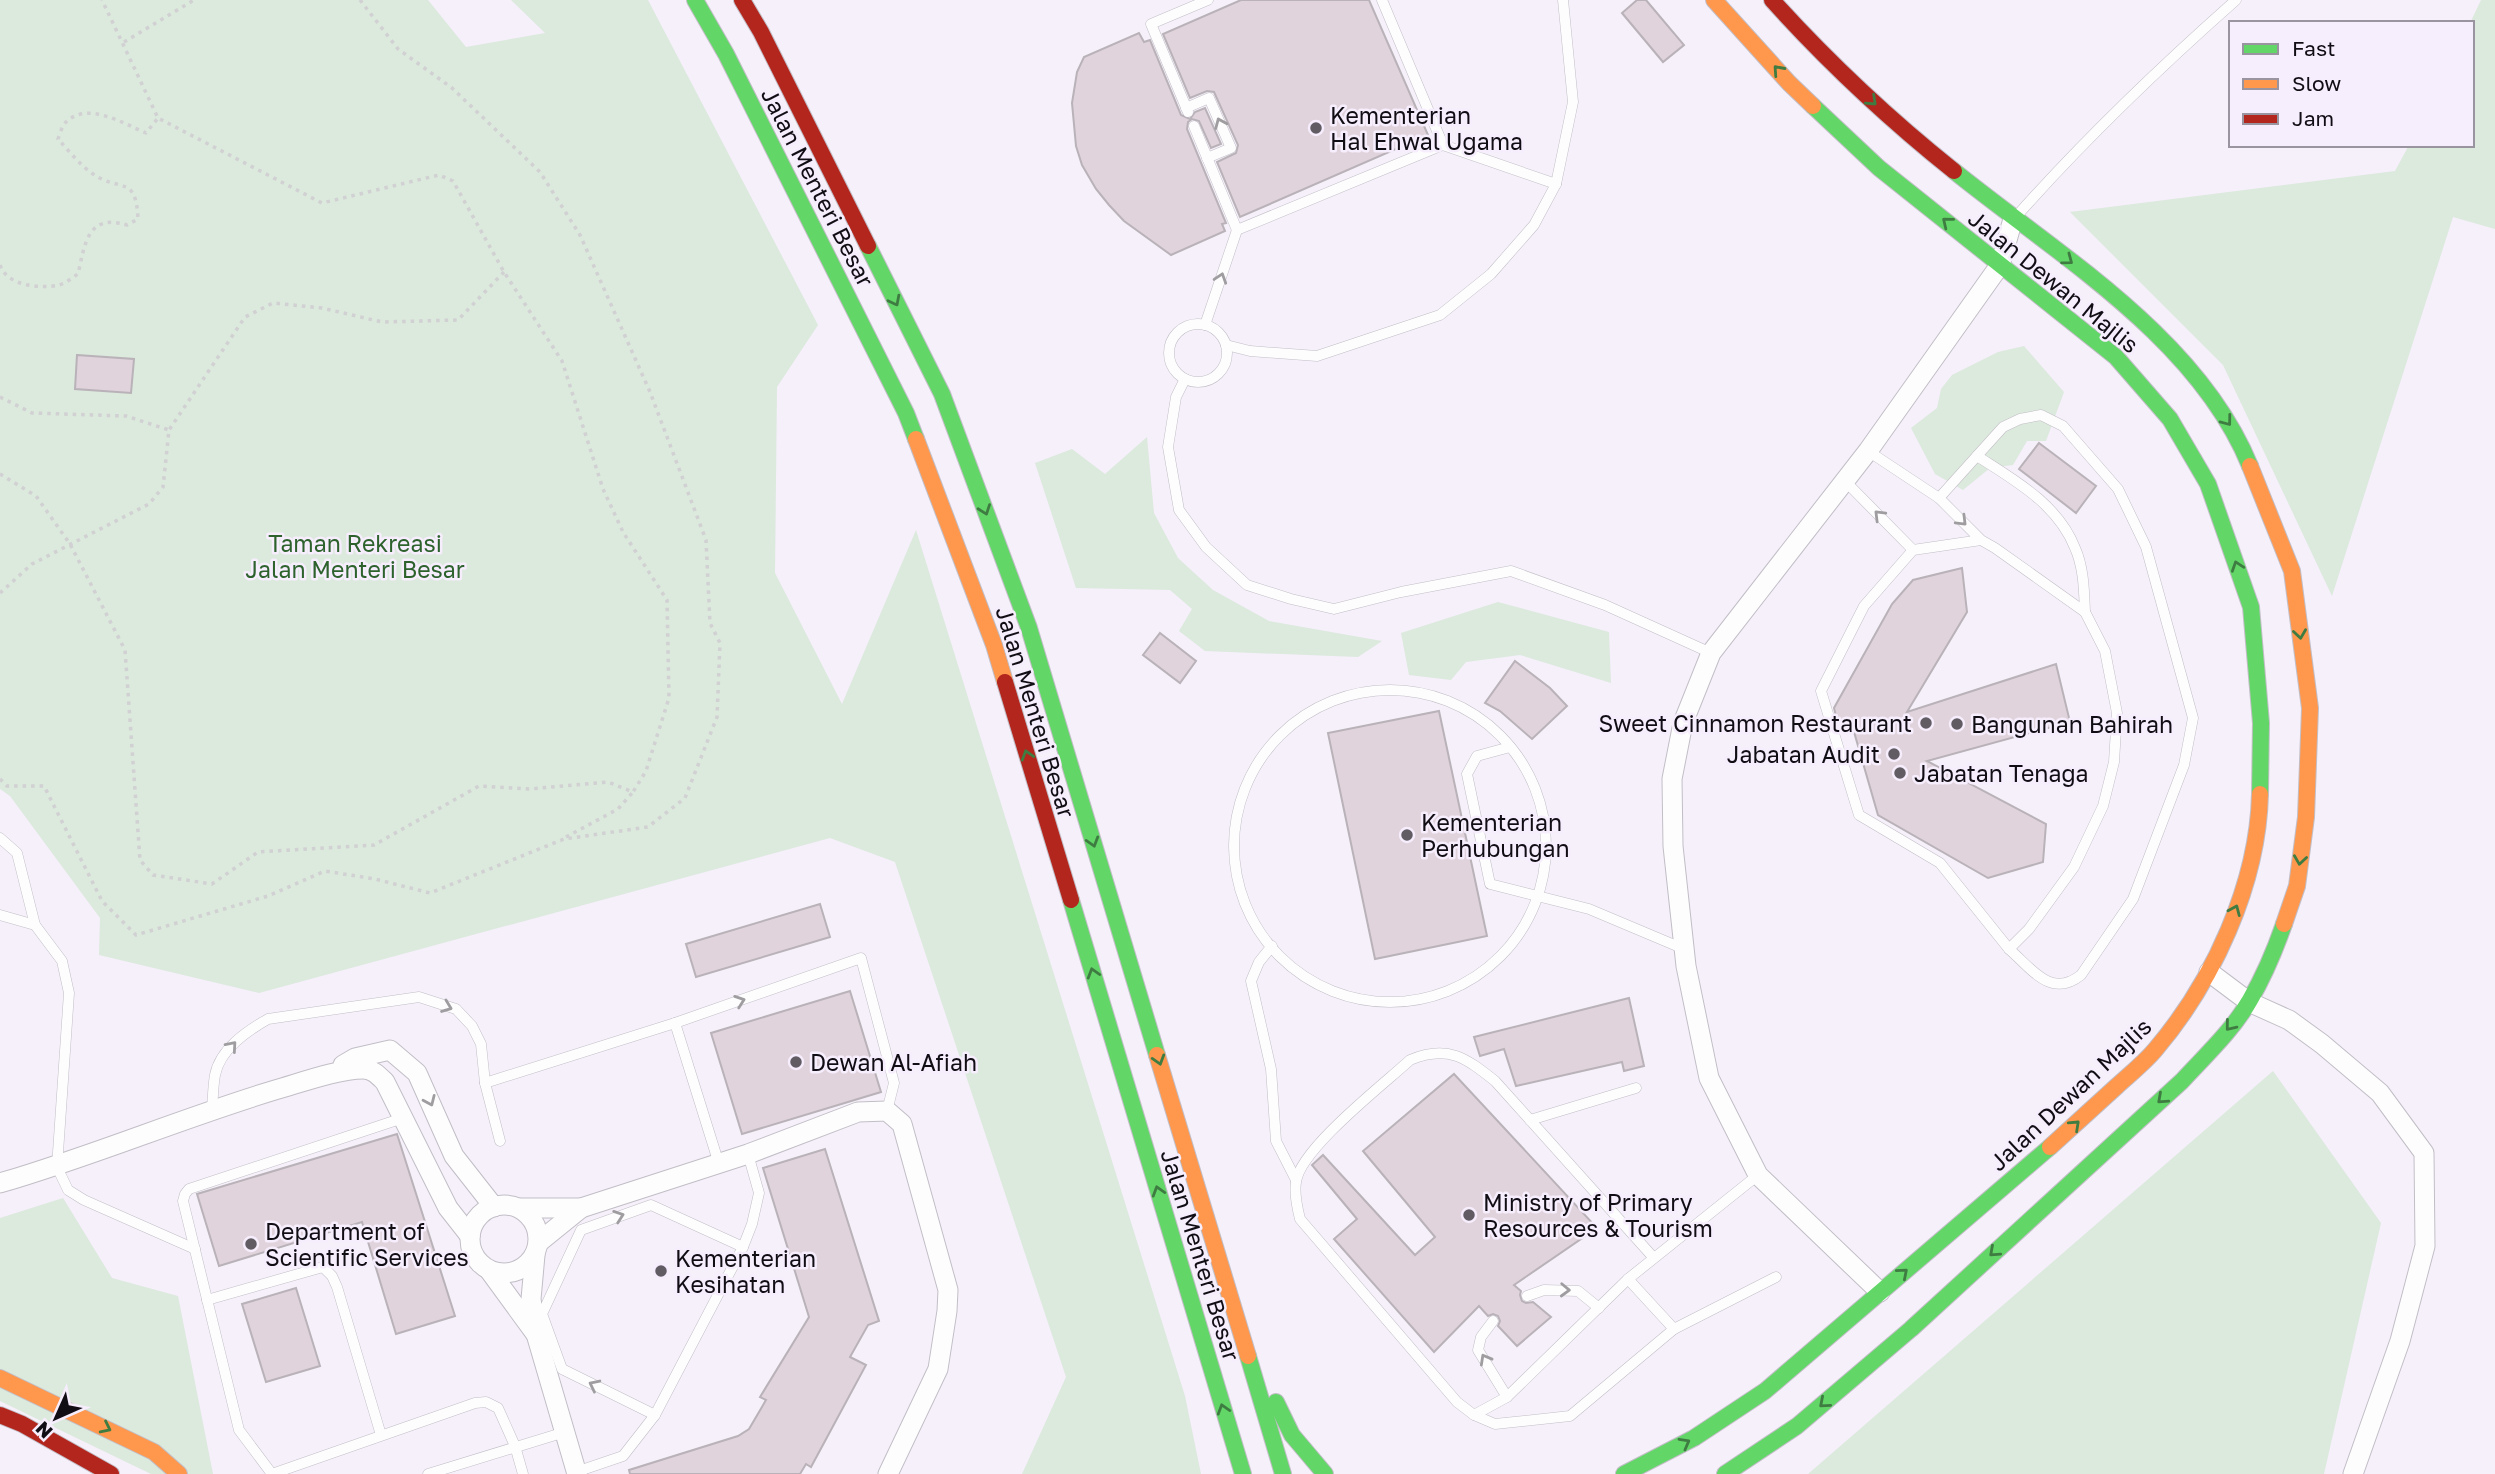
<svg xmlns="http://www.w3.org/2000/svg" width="2495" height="1474" viewBox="0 0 2495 1474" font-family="'Golos Text',sans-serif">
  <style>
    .green { fill: #dce9dd }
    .building { fill: #e0d3db; stroke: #b9b2b8; stroke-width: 2 }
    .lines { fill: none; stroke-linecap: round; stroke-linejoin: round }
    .lane-casing { stroke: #c2bec6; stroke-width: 11 }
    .street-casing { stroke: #c2bec6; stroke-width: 21 }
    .fast-casing { stroke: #c2bec6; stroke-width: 18 }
    .slow-casing { stroke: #c2bec6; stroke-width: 18 }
    .jam-casing { stroke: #c2bec6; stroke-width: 18 }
    .path { stroke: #d1d0d2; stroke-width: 3.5; stroke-dasharray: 3.5 5; stroke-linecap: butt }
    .lane { stroke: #fefdfe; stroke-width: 10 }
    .street { stroke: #fefdfe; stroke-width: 19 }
    .fast { stroke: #63d668; stroke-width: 16 }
    .slow { stroke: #ff974d; stroke-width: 16 }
    .jam { stroke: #b3261e; stroke-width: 16 }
    .oneway { stroke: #3e7c42 }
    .oneway2 { stroke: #9f9da0 }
    .poi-dot { fill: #615c64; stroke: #f6edfd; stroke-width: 2.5 }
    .labels { text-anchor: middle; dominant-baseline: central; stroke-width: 5; stroke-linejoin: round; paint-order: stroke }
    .poi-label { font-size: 23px; fill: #110d14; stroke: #f6edfd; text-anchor: start }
    .street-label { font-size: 23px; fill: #110d14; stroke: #f6edfd }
    .park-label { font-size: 23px; fill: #2d622d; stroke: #f6edfd }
  </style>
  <rect width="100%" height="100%" fill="#f5f0fa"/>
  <g class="green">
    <polygon points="0,0 428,0 466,47 545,33 511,0 648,0 818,325 777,387 775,573 842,704 916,530 1185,1396 1201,1474 1022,1474 1066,1377 895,862 830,838 259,993 99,955 100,918 10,796 0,789"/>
    <polygon points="2481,0 2495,0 2495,229 2453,217 2332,596 2223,365 2070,212 2395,171 2409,145 2472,145 2472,23 2470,23"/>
    <polygon points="2024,346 2064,392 2046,441 2027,441 2013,465 1990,468 1963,490 1935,474 1911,428 1937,408 1941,389 1952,375 1998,352"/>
    <polygon points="1147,437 1154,513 1178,558 1213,590 1269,621 1382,641 1358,657 1205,651 1179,631 1192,609 1170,590 1076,588 1035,463 1072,449 1105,474"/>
    <polygon points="1498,602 1609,632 1611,683 1520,655 1466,662 1451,680 1409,675 1401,633"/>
    <polygon points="2273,1071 2381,1223 2324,1474 1808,1474"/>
    <polygon points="63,1198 112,1278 178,1296 213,1474 151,1474 0,1401 0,1218"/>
  </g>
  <g class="building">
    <polygon points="1241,0 1369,0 1428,135 1240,217 1217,162 1236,153 1238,145 1214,92 1207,91 1190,98 1163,34"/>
    <polygon points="1637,0 1646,0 1684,45 1663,62 1622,13"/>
    <polygon points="1139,33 1144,42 1150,40 1181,115 1190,119 1195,112 1205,108 1221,144 1211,148 1199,121 1192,119 1188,122 1187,129 1226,223 1222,224 1225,231 1171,255 1124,221 1109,205 1096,189 1082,165 1076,146 1072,103 1077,72 1084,57"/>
    <polygon points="77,355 134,359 131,393 75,389"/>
    <polygon points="2039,443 2096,486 2076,513 2019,469"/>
    <polygon points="1962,568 1967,612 1907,712 2056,664 2070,722 1927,761 2046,824 2043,862 1988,878 1878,815 1852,725 1836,716 1834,708 1892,604 1913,580"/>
    <polygon points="1160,633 1196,661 1180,683 1143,655"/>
    <polygon points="1515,661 1550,688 1567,706 1532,739 1500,711 1485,703"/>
    <polygon points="1439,711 1487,936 1375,959 1328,733"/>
    <polygon points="820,904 830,937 696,977 686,944"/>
    <polygon points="850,991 881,1092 742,1134 711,1033"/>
    <polygon points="1629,998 1644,1066 1624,1071 1622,1062 1516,1086 1504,1049 1480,1056 1474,1037"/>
    <polygon points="1454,1074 1597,1228 1514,1285 1521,1291 1520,1295 1522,1301 1526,1303 1533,1302 1551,1317 1517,1346 1498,1326 1500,1321 1498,1316 1493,1314 1488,1316 1479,1306 1434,1352 1334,1239 1357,1219 1312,1165 1323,1155 1415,1255 1435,1237 1363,1151"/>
    <polygon points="397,1134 455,1316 396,1334 362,1222 219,1266 197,1194"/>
    <polygon points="825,1149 879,1321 868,1325 850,1357 866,1365 811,1467 806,1464 800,1474 630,1474 629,1470 738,1436 749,1429 766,1400 760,1397 809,1317 763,1168"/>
    <polygon points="296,1288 320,1366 266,1382 242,1304"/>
  </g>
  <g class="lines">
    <g class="lane-casing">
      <g id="lane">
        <polyline points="1186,108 1209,98 1231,148 1207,158"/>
        <polyline points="1188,112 1151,24 1208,0"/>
        <polyline points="1194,126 1237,230 1443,145 1382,0"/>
        <polyline points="1443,145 1556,184"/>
        <path d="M 2014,219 C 2083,141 2158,69 2236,0"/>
        <circle cx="1198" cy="353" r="29"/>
        <polyline points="1205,325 1237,230"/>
        <polyline points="1226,345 1250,351 1317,356 1440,315 1491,274 1534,225 1556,184 1573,102 1563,0"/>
        <polyline points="1185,379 1176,397 1168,447 1179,510 1206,547 1247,585 1291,599 1334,609 1401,592 1511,571 1605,605 1711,653"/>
        <polyline points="1868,451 1939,498 1981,540 1995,548 2085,612 2105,651 2117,713 2114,762 2103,806 2074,867 2029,929 2009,949 1940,863 1859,815 1821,691 1864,606 1913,550 1981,540"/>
        <path d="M 1977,456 C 2014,480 2058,504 2075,548 C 2084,568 2084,591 2085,612"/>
        <polyline points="1845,481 1913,550"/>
        <path d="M 1939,498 L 2003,427 L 2020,419 L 2041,415 L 2063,426 L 2118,489 L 2146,547 L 2193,718 L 2184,765 L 2133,899 L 2081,975 C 2051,999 2032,969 2009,949"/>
        <circle cx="1390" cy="846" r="156"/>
        <polyline points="1510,747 1477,756 1467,774 1490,884 1589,909 1684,949"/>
        <polyline points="0,838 17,853 35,925"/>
        <polyline points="0,915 35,925 62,961 69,993 57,1167 68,1190 84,1200 195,1249"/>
        <polyline points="1272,946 1259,962 1251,981 1271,1069 1276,1141 1296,1180"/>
        <polyline points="675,1023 861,958 894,1083 887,1111"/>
        <path d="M 212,1109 C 213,1098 213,1086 215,1075 C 220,1049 247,1031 268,1019 L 419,997 L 456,1009 L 472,1026 L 481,1044 L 485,1083"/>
        <polyline points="1530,1120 1636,1088"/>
        <polyline points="500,1141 485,1083 675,1023 719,1164"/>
        <path d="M 1653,1257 L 1495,1081 C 1466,1058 1448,1044 1410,1060 C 1384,1084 1300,1149 1296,1182 C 1294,1194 1297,1207 1300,1219 L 1457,1402 L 1474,1415 L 1507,1397 L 1628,1279 L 1758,1175"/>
        <polyline points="1527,1296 1544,1290 1578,1291 1599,1308"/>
        <polyline points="207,1300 323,1267 332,1276 337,1287 381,1435"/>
        <polyline points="1493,1321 1481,1337 1478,1350 1507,1397"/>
        <polyline points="1674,1329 1776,1277"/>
        <polyline points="655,1415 562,1369 542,1314 581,1230 651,1205 743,1247"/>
        <polyline points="1474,1415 1495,1424 1570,1416 1674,1329 1628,1279"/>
        <polyline points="576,1472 623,1456 655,1415 743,1247 752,1224 759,1193 748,1154"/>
        <polyline points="272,1474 239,1430 183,1201 185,1194 189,1189 403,1118"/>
        <polyline points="272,1474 475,1403 486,1402 498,1408 515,1446 523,1474"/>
        <polyline points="428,1474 565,1432"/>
      </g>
    </g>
    <g class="street-casing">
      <g id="street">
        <polyline points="2209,972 2249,1002 2289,1020 2322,1044 2380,1093 2424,1153 2425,1246 2400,1341 2353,1474"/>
        <polyline points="343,1065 355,1058 390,1050 417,1073 454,1156 494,1207"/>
        <path d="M 0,1183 C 93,1156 182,1118 275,1090 C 300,1083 338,1069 363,1069 C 373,1069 379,1076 385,1082 L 448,1208 L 470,1236"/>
        <circle cx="504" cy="1239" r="34"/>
        <polyline points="520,1208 581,1208 748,1154 858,1112 887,1111 902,1124 948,1290 947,1311 938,1369 888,1474"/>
        <polyline points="539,1242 581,1208"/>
        <polyline points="535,1255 531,1299 536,1334 577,1474"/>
        <polyline points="489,1270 535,1333"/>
        <polyline points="1880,1292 1758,1175 1709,1078 1686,966 1673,846 1672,779 1683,723 1711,653 1868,451 2000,265 2013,219"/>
      </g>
    </g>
    <g class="fast-casing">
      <g id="fast">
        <polyline points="695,0 726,54 906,413 916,439"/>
        <polyline points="1813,106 1879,168 2116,357 2170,419 2208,484 2251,607 2261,723 2260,794"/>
        <path d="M 1954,171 C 2058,255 2198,338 2250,466"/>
        <polyline points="868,246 942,394 1029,628 1157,1055"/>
        <polyline points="1071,900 1243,1474"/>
        <polyline points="1248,1356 1283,1474"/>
        <polyline points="1276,1402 1292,1435 1325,1474"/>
        <polyline points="1624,1474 1694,1438 1765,1391 2050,1147"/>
        <path d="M 1725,1474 L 1797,1426 L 1911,1329 L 2182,1081 C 2205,1056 2233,1030 2250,1000 C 2264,976 2275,950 2284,924"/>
      </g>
    </g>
    <g class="slow-casing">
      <g id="slow">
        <polyline points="1714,0 1789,83 1813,106"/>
        <polyline points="916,439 994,645 1005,682"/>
        <polyline points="2250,466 2292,571 2310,708 2306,817 2297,886 2284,924"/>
        <polyline points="1157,1055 1248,1356"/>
        <path d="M 2050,1147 C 2072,1127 2094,1107 2117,1086 C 2129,1075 2144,1063 2155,1050 C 2213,982 2258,884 2260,794"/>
        <polyline points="0,1378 154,1452 179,1474"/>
      </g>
    </g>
    <g class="jam-casing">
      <g id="jam">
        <polyline points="742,0 761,32 868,246"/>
        <path d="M 1772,0 C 1828,62 1889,119 1954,171"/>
        <polyline points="1005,682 1071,900"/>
        <polyline points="0,1415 22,1424 111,1474"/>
      </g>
    </g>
    <g class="path">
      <polyline points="124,42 194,0"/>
      <path d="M 0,265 C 7,286 40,289 59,285 C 66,283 72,278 78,274 C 85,244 87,213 127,225 L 138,219 C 136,174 121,193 93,174 C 80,165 69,151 58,139 C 60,134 62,126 65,123 C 87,100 124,124 146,133 L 158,118"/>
      <polyline points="0,397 32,413 126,416 169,430"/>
      <polyline points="0,474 36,496 70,544 125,650 140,860 153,875 212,884 258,852 374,845 479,786 530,789 608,782 633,792 646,771 669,698 667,600 623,532 603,489 562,361 504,272 453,181 439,175 322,203 158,118 102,0"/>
      <polyline points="0,593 32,564 149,504 163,487 169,430 245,317 273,303 322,308 382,322 458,320 504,272"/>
      <polyline points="0,779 7,786 44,786 102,901 136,935 268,896 325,871 375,879 430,893 564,839 648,827 685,798 717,717 720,643 710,623 706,540 650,392 580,235 540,172 452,88 398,49 360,0"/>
      <polyline points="566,837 618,809 633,792"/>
    </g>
    <use href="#lane" class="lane"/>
    <use href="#street" class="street"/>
    <use href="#fast" class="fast"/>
    <use href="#slow" class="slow"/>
    <use href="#jam" class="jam"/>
  </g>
  <defs><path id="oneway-chevron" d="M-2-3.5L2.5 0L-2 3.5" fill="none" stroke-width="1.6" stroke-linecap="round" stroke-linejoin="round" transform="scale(1.75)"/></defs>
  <g class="oneway">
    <use href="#oneway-chevron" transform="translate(1778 70) rotate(-132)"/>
    <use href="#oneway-chevron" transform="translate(1872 101) rotate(43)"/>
    <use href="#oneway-chevron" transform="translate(1947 222) rotate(-141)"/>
    <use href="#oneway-chevron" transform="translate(2068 260) rotate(37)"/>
    <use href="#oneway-chevron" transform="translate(895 301) rotate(63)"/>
    <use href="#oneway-chevron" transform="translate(2227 421) rotate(53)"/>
    <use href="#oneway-chevron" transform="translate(985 510) rotate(70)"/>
    <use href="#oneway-chevron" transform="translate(2237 566) rotate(-109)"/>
    <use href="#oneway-chevron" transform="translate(2300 634) rotate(82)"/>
    <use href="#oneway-chevron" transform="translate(1027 755) rotate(-107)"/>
    <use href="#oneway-chevron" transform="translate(1093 842) rotate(73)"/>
    <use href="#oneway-chevron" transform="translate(2300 860) rotate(98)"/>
    <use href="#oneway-chevron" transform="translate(2235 910) rotate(-67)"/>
    <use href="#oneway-chevron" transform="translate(1093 973) rotate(-107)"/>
    <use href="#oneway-chevron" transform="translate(2230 1026) rotate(129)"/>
    <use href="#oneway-chevron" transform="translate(1159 1060) rotate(73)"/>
    <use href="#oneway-chevron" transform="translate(2162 1099) rotate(138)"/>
    <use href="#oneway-chevron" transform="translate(2075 1125) rotate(-43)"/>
    <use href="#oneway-chevron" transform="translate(1158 1191) rotate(-107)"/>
    <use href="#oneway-chevron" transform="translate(1994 1252) rotate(138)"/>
    <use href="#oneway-chevron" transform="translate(1903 1273) rotate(-41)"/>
    <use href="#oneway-chevron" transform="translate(1824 1403) rotate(139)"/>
    <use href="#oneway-chevron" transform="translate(1223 1409) rotate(-107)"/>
    <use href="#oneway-chevron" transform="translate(106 1428) rotate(26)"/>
    <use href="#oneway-chevron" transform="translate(1685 1443) rotate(-29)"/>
  </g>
  <g class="oneway2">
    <use href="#oneway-chevron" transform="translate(1220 123) rotate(-113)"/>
    <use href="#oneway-chevron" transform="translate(1221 278) rotate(-72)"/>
    <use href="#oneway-chevron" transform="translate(1879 515) rotate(-135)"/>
    <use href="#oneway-chevron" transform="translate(1962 521) rotate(45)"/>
    <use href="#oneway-chevron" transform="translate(740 1001) rotate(-19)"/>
    <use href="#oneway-chevron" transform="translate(447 1007) rotate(21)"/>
    <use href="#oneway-chevron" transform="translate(232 1046) rotate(-49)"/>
    <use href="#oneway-chevron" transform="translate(430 1101) rotate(66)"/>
    <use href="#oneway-chevron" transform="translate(619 1216) rotate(-19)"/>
    <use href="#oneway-chevron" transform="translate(1565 1290) rotate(2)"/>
    <use href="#oneway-chevron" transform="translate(1485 1359) rotate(-119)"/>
    <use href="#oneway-chevron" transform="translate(594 1385) rotate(-154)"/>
  </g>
  <g class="poi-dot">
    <circle cx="1316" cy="128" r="7"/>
    <circle cx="1926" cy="723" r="7"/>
    <circle cx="1957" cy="724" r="7"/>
    <circle cx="1894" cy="754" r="7"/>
    <circle cx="1900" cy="773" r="7"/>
    <circle cx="1407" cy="835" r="7"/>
    <circle cx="796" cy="1062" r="7"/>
    <circle cx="1469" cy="1215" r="7"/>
    <circle cx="251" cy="1244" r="7"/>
    <circle cx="661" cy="1271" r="7"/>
  </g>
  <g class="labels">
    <g class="poi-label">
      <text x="1330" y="115">Kementerian<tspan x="1330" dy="26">Hal Ehwal Ugama</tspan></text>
      <text x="1912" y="723" text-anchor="end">Sweet Cinnamon Restaurant</text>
      <text x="1971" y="724">Bangunan Bahirah</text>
      <text x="1880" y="754" text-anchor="end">Jabatan Audit</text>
      <text x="1914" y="773">Jabatan Tenaga</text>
      <text x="1421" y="822">Kementerian<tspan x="1421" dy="26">Perhubungan</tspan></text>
      <text x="810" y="1062">Dewan Al-Afiah</text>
      <text x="1483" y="1202">Ministry of Primary<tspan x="1483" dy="26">Resources &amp; Tourism</tspan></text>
      <text x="265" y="1231">Department of<tspan x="265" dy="26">Scientific Services</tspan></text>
      <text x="675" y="1258">Kementerian<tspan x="675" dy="26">Kesihatan</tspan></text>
    </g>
    <g class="street-label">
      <text transform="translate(818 187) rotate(63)">Jalan Menteri Besar</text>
      <text transform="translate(2054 281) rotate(39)">Jalan Dewan Majlis</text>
      <text transform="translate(1036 712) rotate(73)">Jalan Menteri Besar</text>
      <text transform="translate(2070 1094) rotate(-43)">Jalan Dewan Majlis</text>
      <text transform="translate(1201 1255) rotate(73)">Jalan Menteri Besar</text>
    </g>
    <g class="park-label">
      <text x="355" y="543">Taman Rekreasi<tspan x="355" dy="26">Jalan Menteri Besar</tspan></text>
    </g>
  </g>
  <rect x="2229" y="21" width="245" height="126" fill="#f6edfd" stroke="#9a93a0" stroke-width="2"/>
  <rect x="2243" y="44" width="35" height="10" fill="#63d668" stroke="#9a93a0" stroke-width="2"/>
  <text x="2292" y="56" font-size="21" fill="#110d14">Fast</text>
  <rect x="2243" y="79" width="35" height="10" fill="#ff974d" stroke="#9a93a0" stroke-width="2"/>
  <text x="2292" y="91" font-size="21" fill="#110d14">Slow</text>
  <rect x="2243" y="114" width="35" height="10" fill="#b3261e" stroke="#9a93a0" stroke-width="2"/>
  <text x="2292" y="126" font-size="21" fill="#110d14">Jam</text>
  <g transform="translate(56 1418) rotate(225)" stroke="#f6edfd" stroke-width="5" paint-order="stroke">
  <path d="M0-5L12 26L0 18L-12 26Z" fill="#110d14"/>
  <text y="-10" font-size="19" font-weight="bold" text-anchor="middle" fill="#110d14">N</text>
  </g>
</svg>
